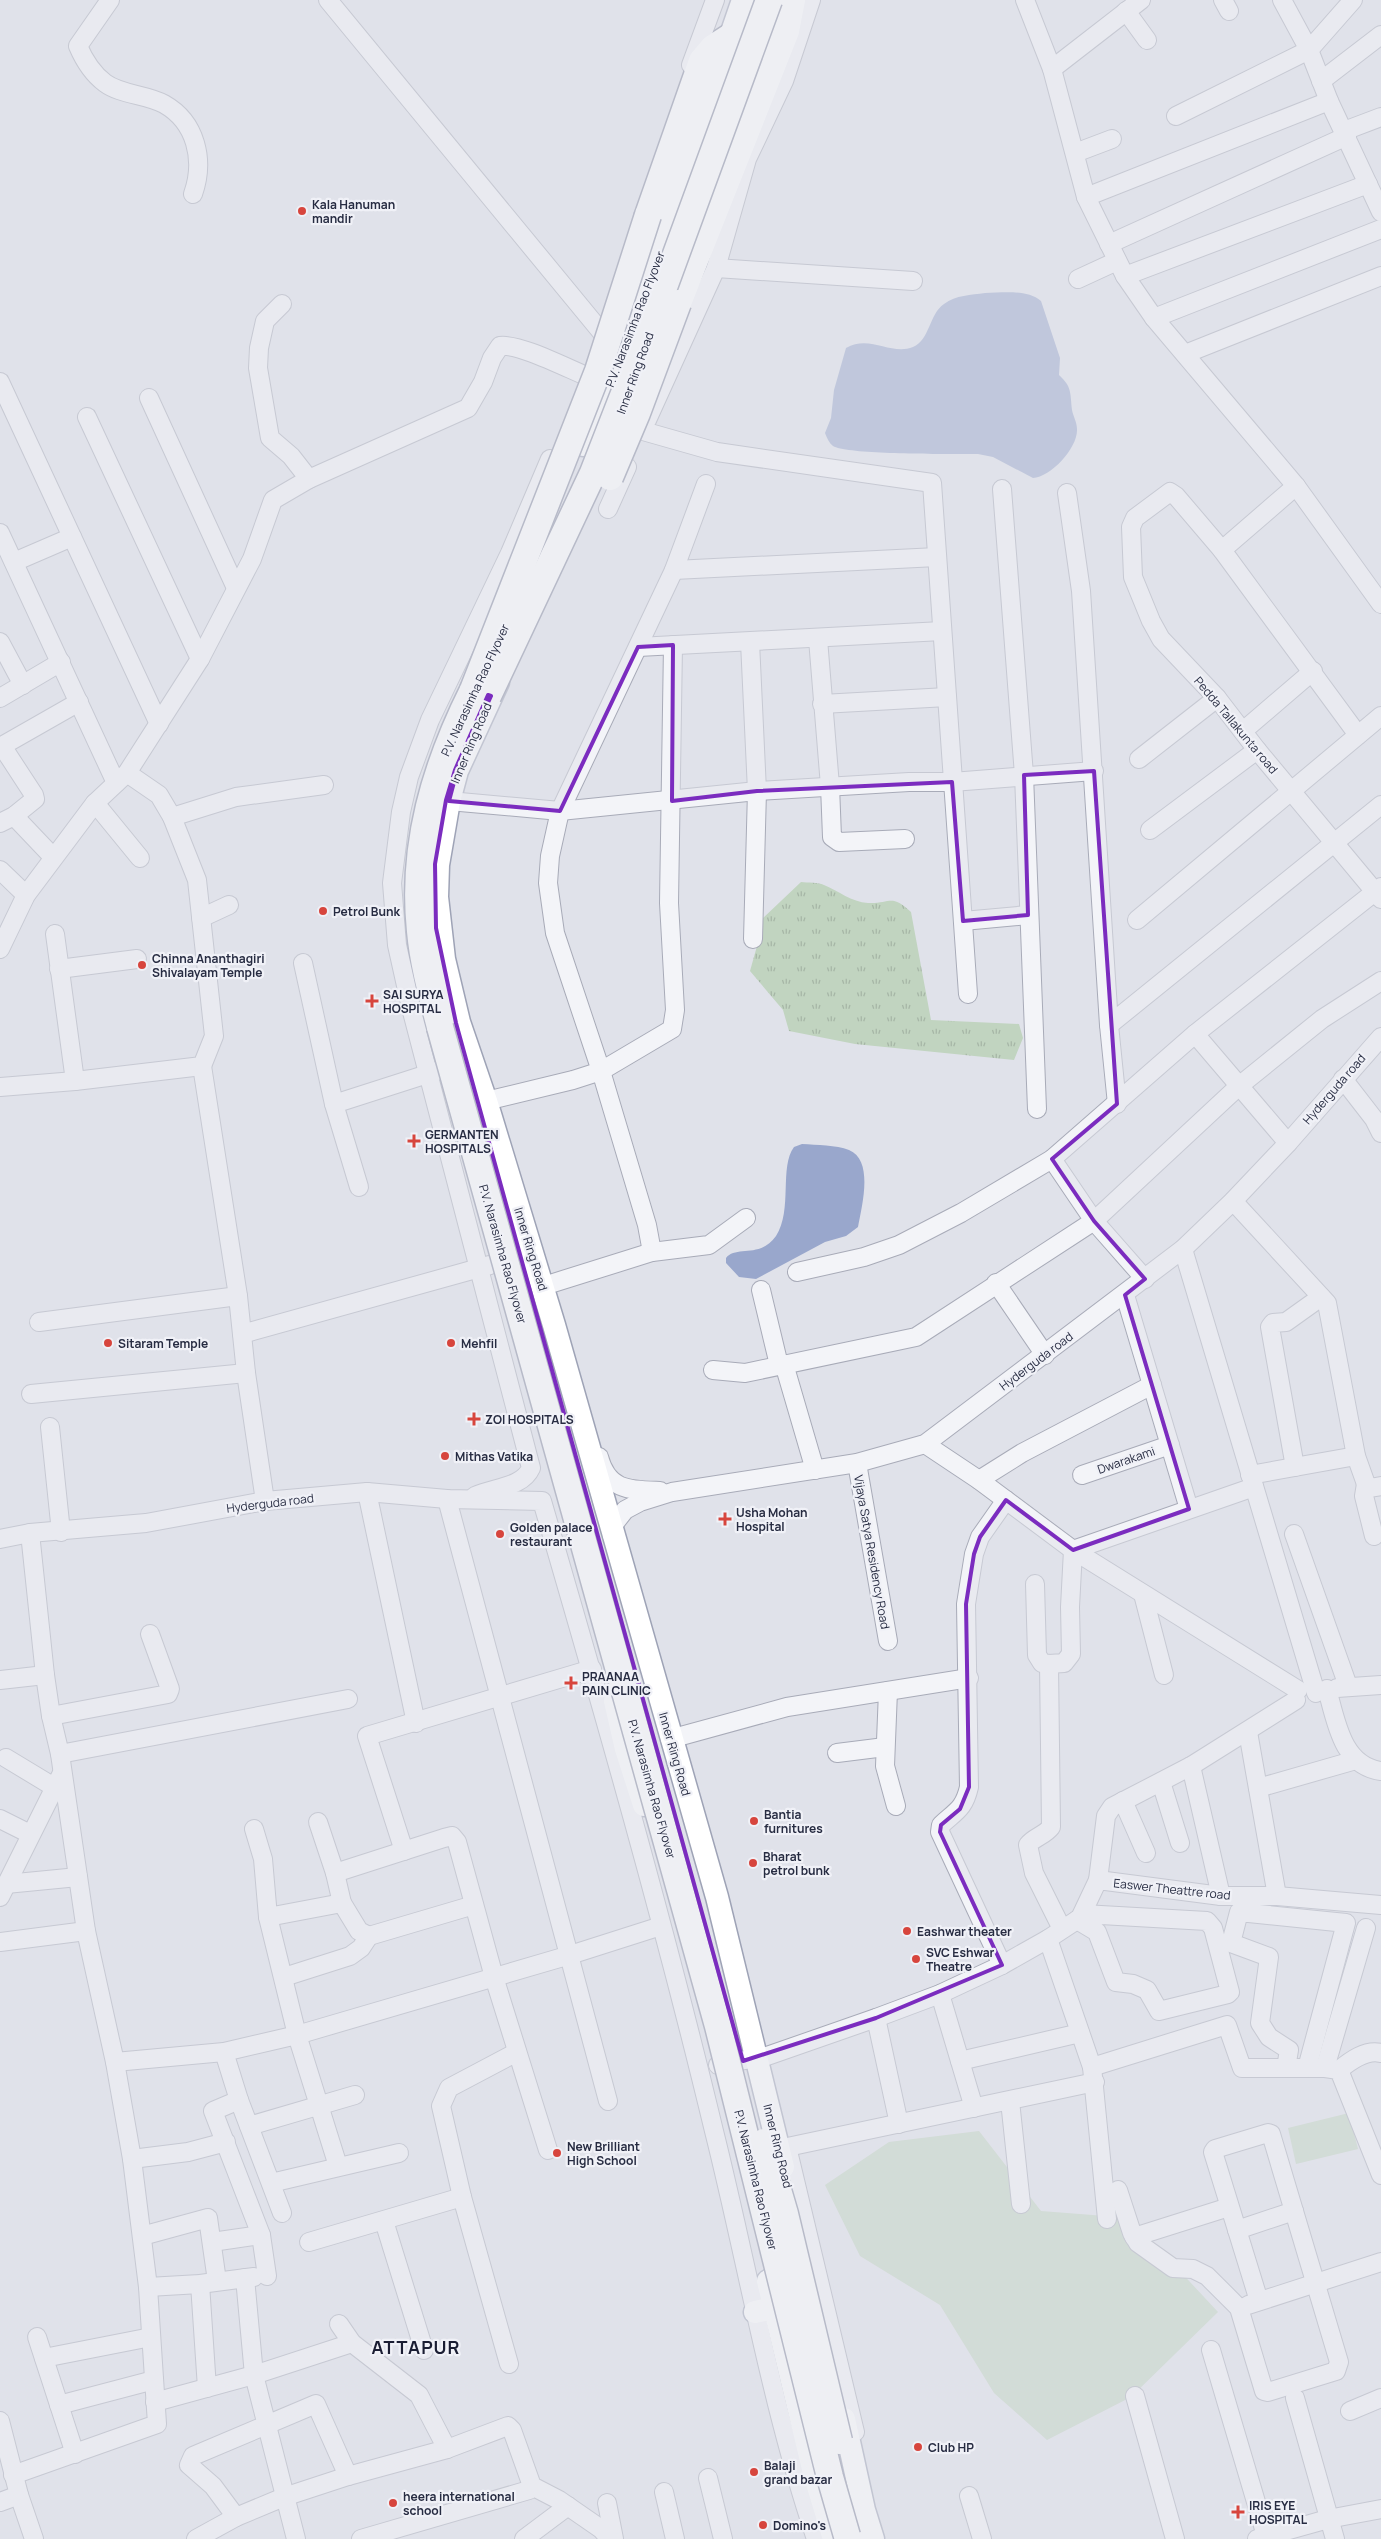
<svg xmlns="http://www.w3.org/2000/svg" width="1381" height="2539" viewBox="0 0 1381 2539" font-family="Manrope,sans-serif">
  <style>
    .grass { fill: #c1d4c0 }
    .park { fill: url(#park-tufts) }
    .water { fill: #99a7cc }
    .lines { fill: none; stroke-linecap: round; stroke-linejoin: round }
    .minor-casing { stroke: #a8abb8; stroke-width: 20 }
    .major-casing { stroke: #9ea3b6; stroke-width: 25 }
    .highway-casing { stroke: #868ba1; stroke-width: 29 }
    .minor { stroke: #f3f4f8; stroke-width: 18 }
    .major { stroke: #fff; stroke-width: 22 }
    .highway { stroke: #fff; stroke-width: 26 }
    .highway-bridge-casing { stroke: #868ba1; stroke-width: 29; stroke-linecap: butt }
    .highway-bridge { stroke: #fff; stroke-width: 26 }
    .marked { fill: none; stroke: #7b2cbf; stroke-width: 4; stroke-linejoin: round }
    .poi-dot { fill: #d7453d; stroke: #f0f1f7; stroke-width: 2 }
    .labels { text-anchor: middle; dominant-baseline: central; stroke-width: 4.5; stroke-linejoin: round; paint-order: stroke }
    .poi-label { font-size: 12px; font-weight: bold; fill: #272c42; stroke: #f0f1f7; text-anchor: start }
    .street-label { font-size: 12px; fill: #272c42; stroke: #f0f1f7 }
    .district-label { font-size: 18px; font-weight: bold; letter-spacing: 1px; fill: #1a1d33; stroke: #f0f1f7 }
  </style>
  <defs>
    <pattern id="park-tufts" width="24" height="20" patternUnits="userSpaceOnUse" patternTransform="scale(1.25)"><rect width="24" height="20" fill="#c1d4c0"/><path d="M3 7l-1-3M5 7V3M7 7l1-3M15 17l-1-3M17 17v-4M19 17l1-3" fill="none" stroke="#a6b6a6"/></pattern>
  </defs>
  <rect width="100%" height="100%" fill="#e0e2ea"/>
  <g class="grass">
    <polygon points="1349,2113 1358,2149 1296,2164 1288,2128"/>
    <polygon points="979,2131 1041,2211 1118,2217 1176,2267 1218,2312 1131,2397 1047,2440 994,2393 940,2305 860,2256 825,2185 889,2142"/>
  </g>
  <path class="park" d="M 801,882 C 808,883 818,882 824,885 C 839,891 851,902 868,903 C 890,904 891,893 911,912 L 931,1020 L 1019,1024 L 1023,1038 L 1014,1060 L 855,1044 L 789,1031 L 783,1010 L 750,971 L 757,946 L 761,920 Z"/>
  <g class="water">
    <path d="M 985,293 C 1002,293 1027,289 1041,301 L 1060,358 L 1059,375 C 1072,387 1070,392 1072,410 C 1073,416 1077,422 1077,429 C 1078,448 1051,477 1033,478 L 993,457 L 978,454 C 954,454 848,455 833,446 C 829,443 827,438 825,433 L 831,418 L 834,390 L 846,348 C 870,334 891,356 913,347 C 930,340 929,314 944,304 C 956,295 971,295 985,293 Z"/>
    <path d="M 802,1144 C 817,1145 836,1145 849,1150 C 874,1160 862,1206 858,1227 L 846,1236 L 825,1242 L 756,1279 L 739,1277 L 726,1263 L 726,1258 C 736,1245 760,1259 776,1236 C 793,1210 779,1167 794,1147 Z"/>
  </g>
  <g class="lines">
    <g class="minor-casing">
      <g id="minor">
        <path d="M 110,0 L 78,46 C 84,60 93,74 105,83 C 121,95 146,94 164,104 C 196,122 205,160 193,194"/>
        <polyline points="328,0 603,334 617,338"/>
        <polyline points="1025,0 1052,69 1086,197 1125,276 1154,318 1296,486 1381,604"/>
        <polyline points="1223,0 1229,11"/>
        <polyline points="1282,0 1309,50 1329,101 1381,212"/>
        <polyline points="1126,11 1147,40"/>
        <polyline points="691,65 715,0"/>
        <polyline points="1052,69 1141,0"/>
        <polyline points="1321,81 1381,35"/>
        <polyline points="1176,116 1309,50 1353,0"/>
        <polyline points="1344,131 1381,117"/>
        <polyline points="1075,153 1112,139"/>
        <polyline points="1086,197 1329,101"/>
        <polyline points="1109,244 1347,136"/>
        <polyline points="716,268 913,281"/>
        <polyline points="1125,276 1368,184"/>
        <polyline points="1078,279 1117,261"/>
        <polyline points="282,304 265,321 259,348 258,368 270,438 291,456 309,479"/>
        <polyline points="1154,318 1381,229"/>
        <polyline points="1185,354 1381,276"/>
        <polyline points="0,382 159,724"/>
        <polyline points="149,398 236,588"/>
        <polyline points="87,417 200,659"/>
        <polyline points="647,420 716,268 747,159 784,81 811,0"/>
        <polyline points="643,431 717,452 932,483 968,994"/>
        <polyline points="1002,489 1024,775 1037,1109"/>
        <polyline points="1067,493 1081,591 1109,1025 1117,1104"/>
        <polyline points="608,509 627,467"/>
        <polyline points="0,533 116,783"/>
        <polyline points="1222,550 1296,486"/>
        <polyline points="14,562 72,537"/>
        <polyline points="674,570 937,557"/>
        <polyline points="818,639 830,786 832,837 839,842 905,839"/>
        <polyline points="0,642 23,685"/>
        <polyline points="750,642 757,791 753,939"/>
        <polyline points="638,647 942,631"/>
        <polyline points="0,698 61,662"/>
        <polyline points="822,704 947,697"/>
        <polyline points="1243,731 1313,671"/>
        <polyline points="1358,735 1222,550 1176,496 1170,492 1135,518 1131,527 1133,577 1151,621 1161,639 1217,698 1257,750 1381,899"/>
        <polyline points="0,747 79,702"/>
        <polyline points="1139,759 1217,698"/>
        <polyline points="449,801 560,811 757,791 909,782 952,782 1094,771"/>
        <polyline points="95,803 140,858"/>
        <polyline points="14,816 53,857"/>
        <polyline points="172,817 236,797 324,785"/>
        <polyline points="0,823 14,816 35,799 34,795 2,746"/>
        <polyline points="1150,830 1257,750"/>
        <polyline points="0,870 26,895"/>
        <polyline points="201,918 229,905"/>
        <polyline points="1137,920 1381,716"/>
        <polyline points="963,921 1028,915"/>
        <polyline points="55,934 75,1081"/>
        <path d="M 0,949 L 26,895 L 95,803 L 127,773 L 200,659 L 252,559 L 273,500 L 309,479 L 468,408 L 483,382 L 492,358 L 500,346 C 522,343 579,375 604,383"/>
        <polyline points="303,963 334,1104 440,1070"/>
        <polyline points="59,969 137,959"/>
        <polyline points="1109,1025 1381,805"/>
        <polyline points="1195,1034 1288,1143"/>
        <polyline points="202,1066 238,1296 246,1373 265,1501"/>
        <polyline points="1343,1079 1374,1119 1381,1133"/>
        <polyline points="0,1087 75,1081 202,1066 214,1036 197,880 172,817 159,795 127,773"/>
        <polyline points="486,1101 573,1080 601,1071 672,1029 675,1010 669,903 673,645"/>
        <polyline points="334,1104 359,1187"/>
        <polyline points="1052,1159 1094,1221 1145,1279"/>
        <polyline points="1233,1201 1327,1303 1356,1456 1366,1484 1370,1488 1381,1486"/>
        <polyline points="1183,1249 1316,1693"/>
        <polyline points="652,1252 647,1225 601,1071 555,933 548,883 550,856 560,811 674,570 706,484"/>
        <polyline points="797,1272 864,1257 899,1245 961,1213 1052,1159 1195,1034 1381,887"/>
        <polyline points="996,1283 1045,1355"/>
        <polyline points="550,1284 652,1252 709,1245 746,1218"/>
        <polyline points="761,1290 779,1365"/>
        <polyline points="1125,1295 1189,1509"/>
        <polyline points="39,1322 238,1296"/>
        <polyline points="242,1334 490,1265"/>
        <polyline points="784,1364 815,1470"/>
        <polyline points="713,1370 745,1373 916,1337 1094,1221 1239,1086 1322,1019 1381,981"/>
        <polyline points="31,1394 246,1373"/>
        <polyline points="50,1427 61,1532"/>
        <polyline points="925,1444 979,1480 1073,1550 1298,1690"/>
        <path d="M 599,1457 C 608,1491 630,1490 660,1491"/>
        <polyline points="857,1463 888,1641"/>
        <polyline points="1295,1467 1270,1327 1273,1323 1286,1322 1321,1297"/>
        <polyline points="1082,1475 1170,1445"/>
        <polyline points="1250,1475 1356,1456"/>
        <polyline points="979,1480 1022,1453 1152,1385"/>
        <polyline points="1366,1484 1364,1496 1374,1536"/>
        <polyline points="367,1492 416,1723"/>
        <path d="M 475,1496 C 494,1487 522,1488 531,1468 L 411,1008 L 397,945 L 392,883 L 401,812 L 409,777 L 430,720 L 510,553 L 550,459"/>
        <polyline points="447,1499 608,2101"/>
        <polyline points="1294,1534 1348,1686"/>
        <polyline points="612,1535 614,1524 625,1510 640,1502 672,1492 857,1463 925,1444 1183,1249 1233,1201 1288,1143 1381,1037"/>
        <path d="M 0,1539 L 30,1533 L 146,1523 L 265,1501 L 367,1492 L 447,1499 L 542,1501 C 603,1710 663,1919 714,2131 C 748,2267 771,2406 816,2539"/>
        <polyline points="1035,1584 1037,1655 1042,1663 1049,1664"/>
        <polyline points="1143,1594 1164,1675"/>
        <polyline points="0,1680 45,1675"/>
        <polyline points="1337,1688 1381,1685"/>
        <path d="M 1327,1689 C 1336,1721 1342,1766 1381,1771"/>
        <polyline points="888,1691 885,1766 896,1806"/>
        <polyline points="51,1716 168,1694 170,1689 150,1634"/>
        <polyline points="1248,1732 1277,1896"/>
        <polyline points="670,1739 787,1707 969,1678"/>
        <polyline points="837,1753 885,1747"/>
        <polyline points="60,1754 348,1699"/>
        <polyline points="6,1758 54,1787"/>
        <polyline points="1191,1766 1221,1896"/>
        <polyline points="1161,1782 1180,1843"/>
        <polyline points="1258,1788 1356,1760"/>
        <polyline points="1123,1801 1146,1853"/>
        <polyline points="0,1819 30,1834"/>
        <polyline points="318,1822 335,1873 342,1903"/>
        <polyline points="254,1829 263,1859 268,1917 297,2035 338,2166"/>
        <polyline points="404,1851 367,1736 592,1669"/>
        <polyline points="335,1873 444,1838 452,1836 457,1842 494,1977 548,2150"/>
        <polyline points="1098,1880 1106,1816 1112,1807 1191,1766 1296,1700"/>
        <polyline points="6,1884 78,1877"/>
        <polyline points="0,1897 62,1773"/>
        <polyline points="268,1917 342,1903 359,1931 369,1936 474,1905"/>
        <polyline points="1077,1920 1097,1932 1116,1982 1133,1984 1147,1990 1159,2011 1228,1994 1230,1992 1213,1928 1207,1921 1083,1914"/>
        <path d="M 1062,1929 L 1034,1873 L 1028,1845 C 1034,1837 1044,1836 1051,1827 L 1049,1664 L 1064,1663 L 1071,1654 L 1070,1607 L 1073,1550 L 1254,1487"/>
        <polyline points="1048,1939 1092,2067 1107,2219"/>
        <polyline points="0,1942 86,1931"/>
        <path d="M 1002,1965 L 940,1832 L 941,1825 C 956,1811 964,1809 969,1787 L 966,1604 L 974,1554 L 980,1537 L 1006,1500"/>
        <polyline points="284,1977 350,1956 361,1948 369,1936"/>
        <polyline points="940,1994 974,2108"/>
        <polyline points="876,2018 899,2124"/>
        <polyline points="224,2052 239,2100 213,2111 261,2235 267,2276"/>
        <polyline points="960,2061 1080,2033"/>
        <polyline points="115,2062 224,2052 297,2035 570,1955 661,1926"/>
        <polyline points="718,2065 767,2056 876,2018 940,1994 1002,1965 1048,1939 1080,1918 1098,1880 1221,1896 1277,1896 1381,1905"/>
        <polyline points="1092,2067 1227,2025 1242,2068 1325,2068 1339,2070 1381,2175"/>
        <polyline points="1286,2068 1289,2050 1269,2037 1260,2023 1269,1957 1231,1943 1239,1912 1346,1923 1307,2068"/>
        <polyline points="1325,2068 1366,1928"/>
        <path d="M 1339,2070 C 1350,2061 1366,2049 1381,2053"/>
        <polyline points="239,2100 282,2213"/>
        <polyline points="1010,2101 1021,2204"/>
        <polyline points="249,2126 355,2095"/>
        <polyline points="778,2149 1095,2082"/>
        <polyline points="788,2151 855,2432"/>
        <polyline points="132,2159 188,2152 226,2142"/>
        <polyline points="271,2183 399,2153"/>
        <polyline points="1118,2190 1132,2233 1138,2243 1173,2268 1193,2269 1207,2276 1239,2308 1264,2391 1268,2392 1336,2371 1339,2362 1271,2134 1268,2133 1215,2149 1213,2152 1259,2301"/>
        <polyline points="384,2221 424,2350"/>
        <polyline points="1237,2230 1294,2211"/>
        <polyline points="142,2236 208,2218 217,2281"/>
        <polyline points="1134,2237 1229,2207"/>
        <polyline points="212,2242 261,2235"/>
        <polyline points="309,2242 462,2197"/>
        <polyline points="245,2278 254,2375 296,2539"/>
        <polyline points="200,2284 207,2388"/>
        <polyline points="148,2287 200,2284 254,2277"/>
        <polyline points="1248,2305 1381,2262"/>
        <polyline points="339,2324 352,2343 419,2395 447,2449"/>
        <polyline points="37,2337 75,2454"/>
        <polyline points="1211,2350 1267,2539"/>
        <polyline points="44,2358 151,2337"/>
        <polyline points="509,2364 462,2197 441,2106 449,2088 517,2052"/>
        <polyline points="1135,2396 1175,2539"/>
        <polyline points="1295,2398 1335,2539"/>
        <polyline points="155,2402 254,2375 352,2343"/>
        <polyline points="59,2405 154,2380"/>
        <polyline points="1350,2411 1381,2398"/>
        <polyline points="0,2421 19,2495 34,2539"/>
        <polyline points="13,2475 157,2424 148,2287 132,2159 115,2062 86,1931 60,1754 51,1716 45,1675 30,1533"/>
        <polyline points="708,2478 723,2539"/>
        <polyline points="664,2492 675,2539"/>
        <polyline points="969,2496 982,2539"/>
        <polyline points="0,2502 19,2495"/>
        <polyline points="607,2503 614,2539"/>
        <polyline points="236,2517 213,2486 189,2465 193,2456 316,2404 348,2476"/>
        <polyline points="196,2539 236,2517 284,2497 348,2476 447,2449 508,2426 512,2430 532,2486 559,2500 601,2529 610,2539"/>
        <polyline points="361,2539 529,2490 532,2486"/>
        <polyline points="524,2539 568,2506"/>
        <polyline points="1257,2539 1328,2519 1381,2509"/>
      </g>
    </g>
    <g class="major-casing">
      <g id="major">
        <polyline points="583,445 664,229 743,0"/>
        <polyline points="498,682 457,771 449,801 438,865 437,897 444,959 459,1022 486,1101 554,1325 717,1897 783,2167"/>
        <polyline points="615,1701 626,1749 644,1805"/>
        <polyline points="768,2281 814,2473 834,2539"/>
        <polyline points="755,2312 774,2308"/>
        <polyline points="844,2419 864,2510 873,2539"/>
      </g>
    </g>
    <g class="highway-casing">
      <g id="highway">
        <polyline points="648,215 702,61 713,48 730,37"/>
        <polyline points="678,303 786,31 792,0"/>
        <path d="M 440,1027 C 432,996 423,964 420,931 C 411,845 435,766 473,690"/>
        <polyline points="861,2530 864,2539"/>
      </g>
    </g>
    <use href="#minor" class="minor"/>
    <use href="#major" class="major"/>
    <use href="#highway" class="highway"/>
    <g class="highway-bridge-casing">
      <g id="highway-bridge">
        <polyline points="610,477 637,413 678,303"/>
        <polyline points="473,690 598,371 648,215"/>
        <polyline points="488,696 593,473 641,350 769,0"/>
        <polyline points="440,1027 718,2026 830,2477 847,2536"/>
        <polyline points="764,2142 785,2214 839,2441"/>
      </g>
    </g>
    <use href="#highway-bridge" class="highway-bridge"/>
  </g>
  <path d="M0 0H1381V2539H0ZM 673,645 L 672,801 L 757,791 L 952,782 L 963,921 L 1028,915 L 1024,775 L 1094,771 L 1117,1104 L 1052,1159 L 1094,1221 L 1145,1279 L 1125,1295 L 1189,1509 L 1073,1550 L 1006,1500 L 980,1537 L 974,1554 L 966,1604 L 969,1787 L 960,1809 L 941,1825 L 940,1832 L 1002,1965 L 876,2018 L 743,2061 L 456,1023 L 436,928 L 435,864 L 446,800 L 455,770 L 488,695 L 491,696 L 457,771 L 449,801 L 560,811 L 638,647 Z" fill="#e0e2ea" fill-opacity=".55" fill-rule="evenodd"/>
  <path class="marked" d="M 673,645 L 672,801 L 757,791 L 952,782 L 963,921 L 1028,915 L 1024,775 L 1094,771 L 1117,1104 L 1052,1159 L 1094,1221 L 1145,1279 L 1125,1295 L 1189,1509 L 1073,1550 L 1006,1500 L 980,1537 L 974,1554 L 966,1604 L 969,1787 L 960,1809 L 941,1825 L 940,1832 L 1002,1965 L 876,2018 L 743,2061 L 456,1023 L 436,928 L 435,864 L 446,800 L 455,770 L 488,695 L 491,696 L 457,771 L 449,801 L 560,811 L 638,647 Z"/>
  <g class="poi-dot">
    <circle cx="302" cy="211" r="5"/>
    <circle cx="323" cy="911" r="5"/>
    <circle cx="142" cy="965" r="5"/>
    <path d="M369.5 993.5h5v5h5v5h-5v5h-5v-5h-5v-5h5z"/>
    <path d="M411.5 1133.5h5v5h5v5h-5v5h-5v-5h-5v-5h5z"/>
    <circle cx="108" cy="1343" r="5"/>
    <circle cx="451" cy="1343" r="5"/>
    <path d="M471.5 1411.5h5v5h5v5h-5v5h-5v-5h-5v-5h5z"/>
    <circle cx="445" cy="1456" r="5"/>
    <path d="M722.5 1511.5h5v5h5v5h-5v5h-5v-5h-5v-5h5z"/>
    <circle cx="500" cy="1534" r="5"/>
    <path d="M568.5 1675.5h5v5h5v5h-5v5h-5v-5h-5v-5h5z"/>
    <circle cx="754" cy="1821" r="5"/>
    <circle cx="753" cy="1863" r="5"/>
    <circle cx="907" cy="1931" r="5"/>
    <circle cx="916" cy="1959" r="5"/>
    <circle cx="557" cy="2153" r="5"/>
    <circle cx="918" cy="2447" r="5"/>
    <circle cx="754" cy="2472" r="5"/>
    <circle cx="393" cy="2503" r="5"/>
    <path d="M1235.5 2504.5h5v5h5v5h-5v5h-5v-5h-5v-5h5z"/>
    <circle cx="763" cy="2525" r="5"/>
  </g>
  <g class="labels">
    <g class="poi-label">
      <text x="312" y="204">Kala Hanuman<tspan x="312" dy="14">mandir</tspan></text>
      <text x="333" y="911">Petrol Bunk</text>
      <text x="152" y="958">Chinna Ananthagiri<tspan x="152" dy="14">Shivalayam Temple</tspan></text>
      <text x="383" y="994">SAI SURYA<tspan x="383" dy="14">HOSPITAL</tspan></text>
      <text x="425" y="1134">GERMANTEN<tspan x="425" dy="14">HOSPITALS</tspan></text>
      <text x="118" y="1343">Sitaram Temple</text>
      <text x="461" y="1343">Mehfil</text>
      <text x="485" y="1419">ZOI HOSPITALS</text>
      <text x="455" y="1456">Mithas Vatika</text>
      <text x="736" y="1512">Usha Mohan<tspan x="736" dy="14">Hospital</tspan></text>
      <text x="510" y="1527">Golden palace<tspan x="510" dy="14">restaurant</tspan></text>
      <text x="582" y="1676">PRAANAA<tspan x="582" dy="14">PAIN CLINIC</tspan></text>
      <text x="764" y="1814">Bantia<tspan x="764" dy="14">furnitures</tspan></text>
      <text x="763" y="1856">Bharat<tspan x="763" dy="14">petrol bunk</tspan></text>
      <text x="917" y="1931">Eashwar theater</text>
      <text x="926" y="1952">SVC Eshwar<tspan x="926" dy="14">Theatre</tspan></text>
      <text x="567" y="2146">New Brilliant<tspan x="567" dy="14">High School</tspan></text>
      <text x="928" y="2447">Club HP</text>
      <text x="764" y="2465">Balaji<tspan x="764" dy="14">grand bazar</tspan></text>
      <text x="403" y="2496">heera international<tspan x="403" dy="14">school</tspan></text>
      <text x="1249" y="2505">IRIS EYE<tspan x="1249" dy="14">HOSPITAL</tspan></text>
      <text x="773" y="2525">Domino's</text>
    </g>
    <g class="street-label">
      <text transform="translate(635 319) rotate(-69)">P.V. Narasimha Rao Flyover</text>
      <text transform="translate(635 373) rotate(-70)">Inner Ring Road</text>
      <text transform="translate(475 690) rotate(-65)">P.V. Narasimha Rao Flyover</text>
      <text transform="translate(1236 725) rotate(50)">Pedda Tallakunta road</text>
      <text transform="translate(471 743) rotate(-67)">Inner Ring Road</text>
      <text transform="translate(1334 1089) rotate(-49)">Hyderguda road</text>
      <text transform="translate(531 1249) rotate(73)">Inner Ring Road</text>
      <text transform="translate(503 1254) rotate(74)">P.V. Narasimha Rao Flyover</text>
      <text transform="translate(1036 1361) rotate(-37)">Hyderguda road</text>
      <text transform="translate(1126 1460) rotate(-19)">Dwarakami</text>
      <text transform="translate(270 1503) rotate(-7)">Hyderguda road</text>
      <text transform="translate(872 1552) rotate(80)">Vijaya Satya Residency Road</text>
      <text transform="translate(675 1754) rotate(74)">Inner Ring Road</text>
      <text transform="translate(652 1789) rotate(74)">P.V. Narasimha Rao Flyover</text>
      <text transform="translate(1172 1889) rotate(6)">Easwer Theattre road</text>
      <text transform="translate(778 2146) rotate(76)">Inner Ring Road</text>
      <text transform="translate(756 2180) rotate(76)">P.V. Narasimha Rao Flyover</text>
    </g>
    <g class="district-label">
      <text x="416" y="2347">ATTAPUR</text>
    </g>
  </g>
</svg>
